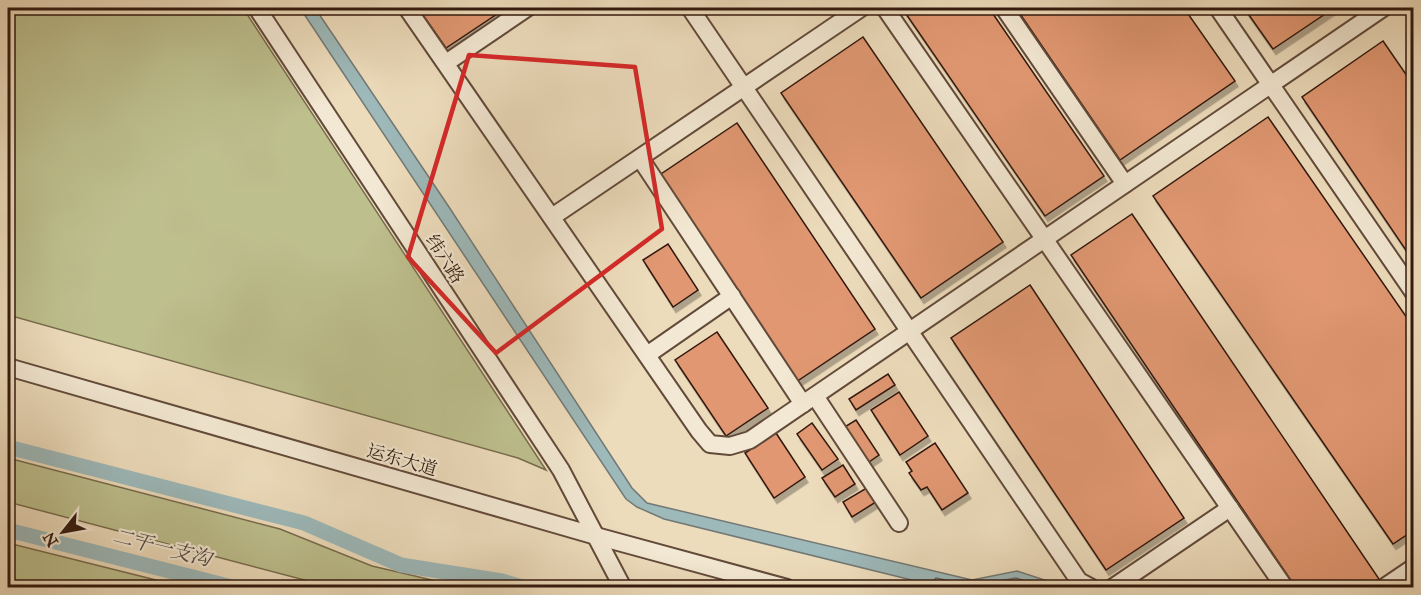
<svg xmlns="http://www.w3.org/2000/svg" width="1421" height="595" viewBox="0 0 1421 595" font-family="'IM FELL Great Primer','Noto Serif SC',serif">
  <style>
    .green { fill: #bdbf8d; stroke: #786c4e; stroke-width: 1.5 }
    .water { fill: #9db9ba; stroke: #737975; stroke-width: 1.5 }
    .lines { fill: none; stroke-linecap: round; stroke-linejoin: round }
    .shore { stroke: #686964; stroke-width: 1.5 }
    .canal { stroke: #9db9ba; stroke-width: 15 }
    .building { fill: #e19872; stroke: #33190e; stroke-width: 1.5; filter: url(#shadow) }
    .minor-casing { stroke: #624a3a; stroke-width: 20 }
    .minor { stroke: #f3e8d3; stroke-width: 16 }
    .marked { fill: none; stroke: #d62828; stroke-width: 4.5; stroke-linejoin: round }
    .labels { text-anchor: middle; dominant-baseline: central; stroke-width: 4.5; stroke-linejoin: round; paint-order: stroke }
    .street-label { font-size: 18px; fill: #33190e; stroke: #f3e8d3 }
    .water-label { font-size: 20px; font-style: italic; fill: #534942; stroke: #f3e8d3 }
  </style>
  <defs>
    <filter id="shadow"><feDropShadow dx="3" dy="5.5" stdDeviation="0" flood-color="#0004"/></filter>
  </defs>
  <rect width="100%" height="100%" fill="#eddcbc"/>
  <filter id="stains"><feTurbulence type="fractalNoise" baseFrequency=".00333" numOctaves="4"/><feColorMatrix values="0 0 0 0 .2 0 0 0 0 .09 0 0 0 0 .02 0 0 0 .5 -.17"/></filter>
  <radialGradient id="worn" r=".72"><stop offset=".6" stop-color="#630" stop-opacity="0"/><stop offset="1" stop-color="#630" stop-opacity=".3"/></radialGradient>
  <g class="green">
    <polygon points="8,8 243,8 546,470 518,458 8,315"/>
    <polygon points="8,458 280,529 372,566 462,587 331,587 8,502"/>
    <polygon points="8,543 184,587 8,587"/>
  </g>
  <polygon class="water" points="300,8 315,8 449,207 632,488 647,503 972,580 1017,571 1066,587 940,587 664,519 637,507 626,499"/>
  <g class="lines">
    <polyline class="shore" points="935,588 934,580 936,578 972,586 1016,578 1047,588"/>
    <g class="canal">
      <polyline points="8,447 304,523 401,565 502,581 526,588"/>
      <polyline points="8,530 236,588"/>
    </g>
  </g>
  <g class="building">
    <polygon points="418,8 506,8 446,48"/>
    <polygon points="902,8 989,8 1104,176 1045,216"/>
    <polygon points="1016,8 1184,8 1235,81 1120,160"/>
    <polygon points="1244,8 1334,8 1273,49"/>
    <polygon points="863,37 1003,242 921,298 781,93"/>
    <polygon points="1383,41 1414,86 1414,262 1302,97"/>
    <polygon points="1268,117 1414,328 1414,530 1393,544 1153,196"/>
    <polygon points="737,123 875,329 796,382 658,176"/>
    <polygon points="1132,214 1379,579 1366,588 1296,588 1071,255"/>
    <polygon points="668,244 698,290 673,307 643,260"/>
    <polygon points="1030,285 1184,518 1106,570 951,338"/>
    <polygon points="717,332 768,408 726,436 675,360"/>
    <polygon points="888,374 895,385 856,410 849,399"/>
    <polygon points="899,392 928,436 900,455 871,410"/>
    <polygon points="856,420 879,455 866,464 843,428"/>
    <polygon points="812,423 838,459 822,470 797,434"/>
    <polygon points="776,433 805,477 774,498 745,453"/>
    <polygon points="935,443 968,493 942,510 927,487 921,490 909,473 912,471 906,462"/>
    <polygon points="843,465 855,484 835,497 822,478"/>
    <polygon points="870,486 879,500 852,517 843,502"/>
  </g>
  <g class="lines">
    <g class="minor-casing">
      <g id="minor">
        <polyline points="257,8 561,470 623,588"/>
        <polyline points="407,8 699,431 710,444 730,446 750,440 1383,8"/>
        <polyline points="690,8 1079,581 1092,588"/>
        <polyline points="885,8 1285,588"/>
        <polyline points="1004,8 1125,184"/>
        <polyline points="1218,8 1414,293"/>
        <polyline points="446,63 527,8"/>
        <polyline points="640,158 803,404"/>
        <polyline points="552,217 861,8"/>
        <polyline points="647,355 732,296"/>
        <polyline points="8,367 596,536 787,588"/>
        <polyline points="815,396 899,523"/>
        <polyline points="1112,588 1230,508"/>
        <polyline points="1383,588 1414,567"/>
      </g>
    </g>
    <use href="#minor" class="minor"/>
  </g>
  <path class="marked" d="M 469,55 L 635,67 L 662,229 L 496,353 L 408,257 Z"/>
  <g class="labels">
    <g class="street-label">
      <text transform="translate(445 259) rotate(57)">纬六路</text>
      <text transform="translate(402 460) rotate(16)">运东大道</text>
    </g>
    <g class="water-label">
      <text transform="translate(162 547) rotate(14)">二干一支沟</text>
    </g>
  </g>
  <rect width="1421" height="595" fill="none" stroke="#eddcbc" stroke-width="30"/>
  <rect x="9" y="9" width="1403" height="577" fill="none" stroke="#33190e" stroke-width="3"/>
  <rect x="15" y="15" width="1391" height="565" fill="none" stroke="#33190e" stroke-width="1.5"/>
  <g transform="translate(63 532) rotate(239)" stroke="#f3e8d3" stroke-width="4.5" paint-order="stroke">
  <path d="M0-4.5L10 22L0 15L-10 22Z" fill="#33190e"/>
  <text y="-9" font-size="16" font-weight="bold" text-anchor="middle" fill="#33190e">N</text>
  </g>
  <rect width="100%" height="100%" filter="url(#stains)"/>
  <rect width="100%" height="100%" fill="url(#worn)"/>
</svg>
